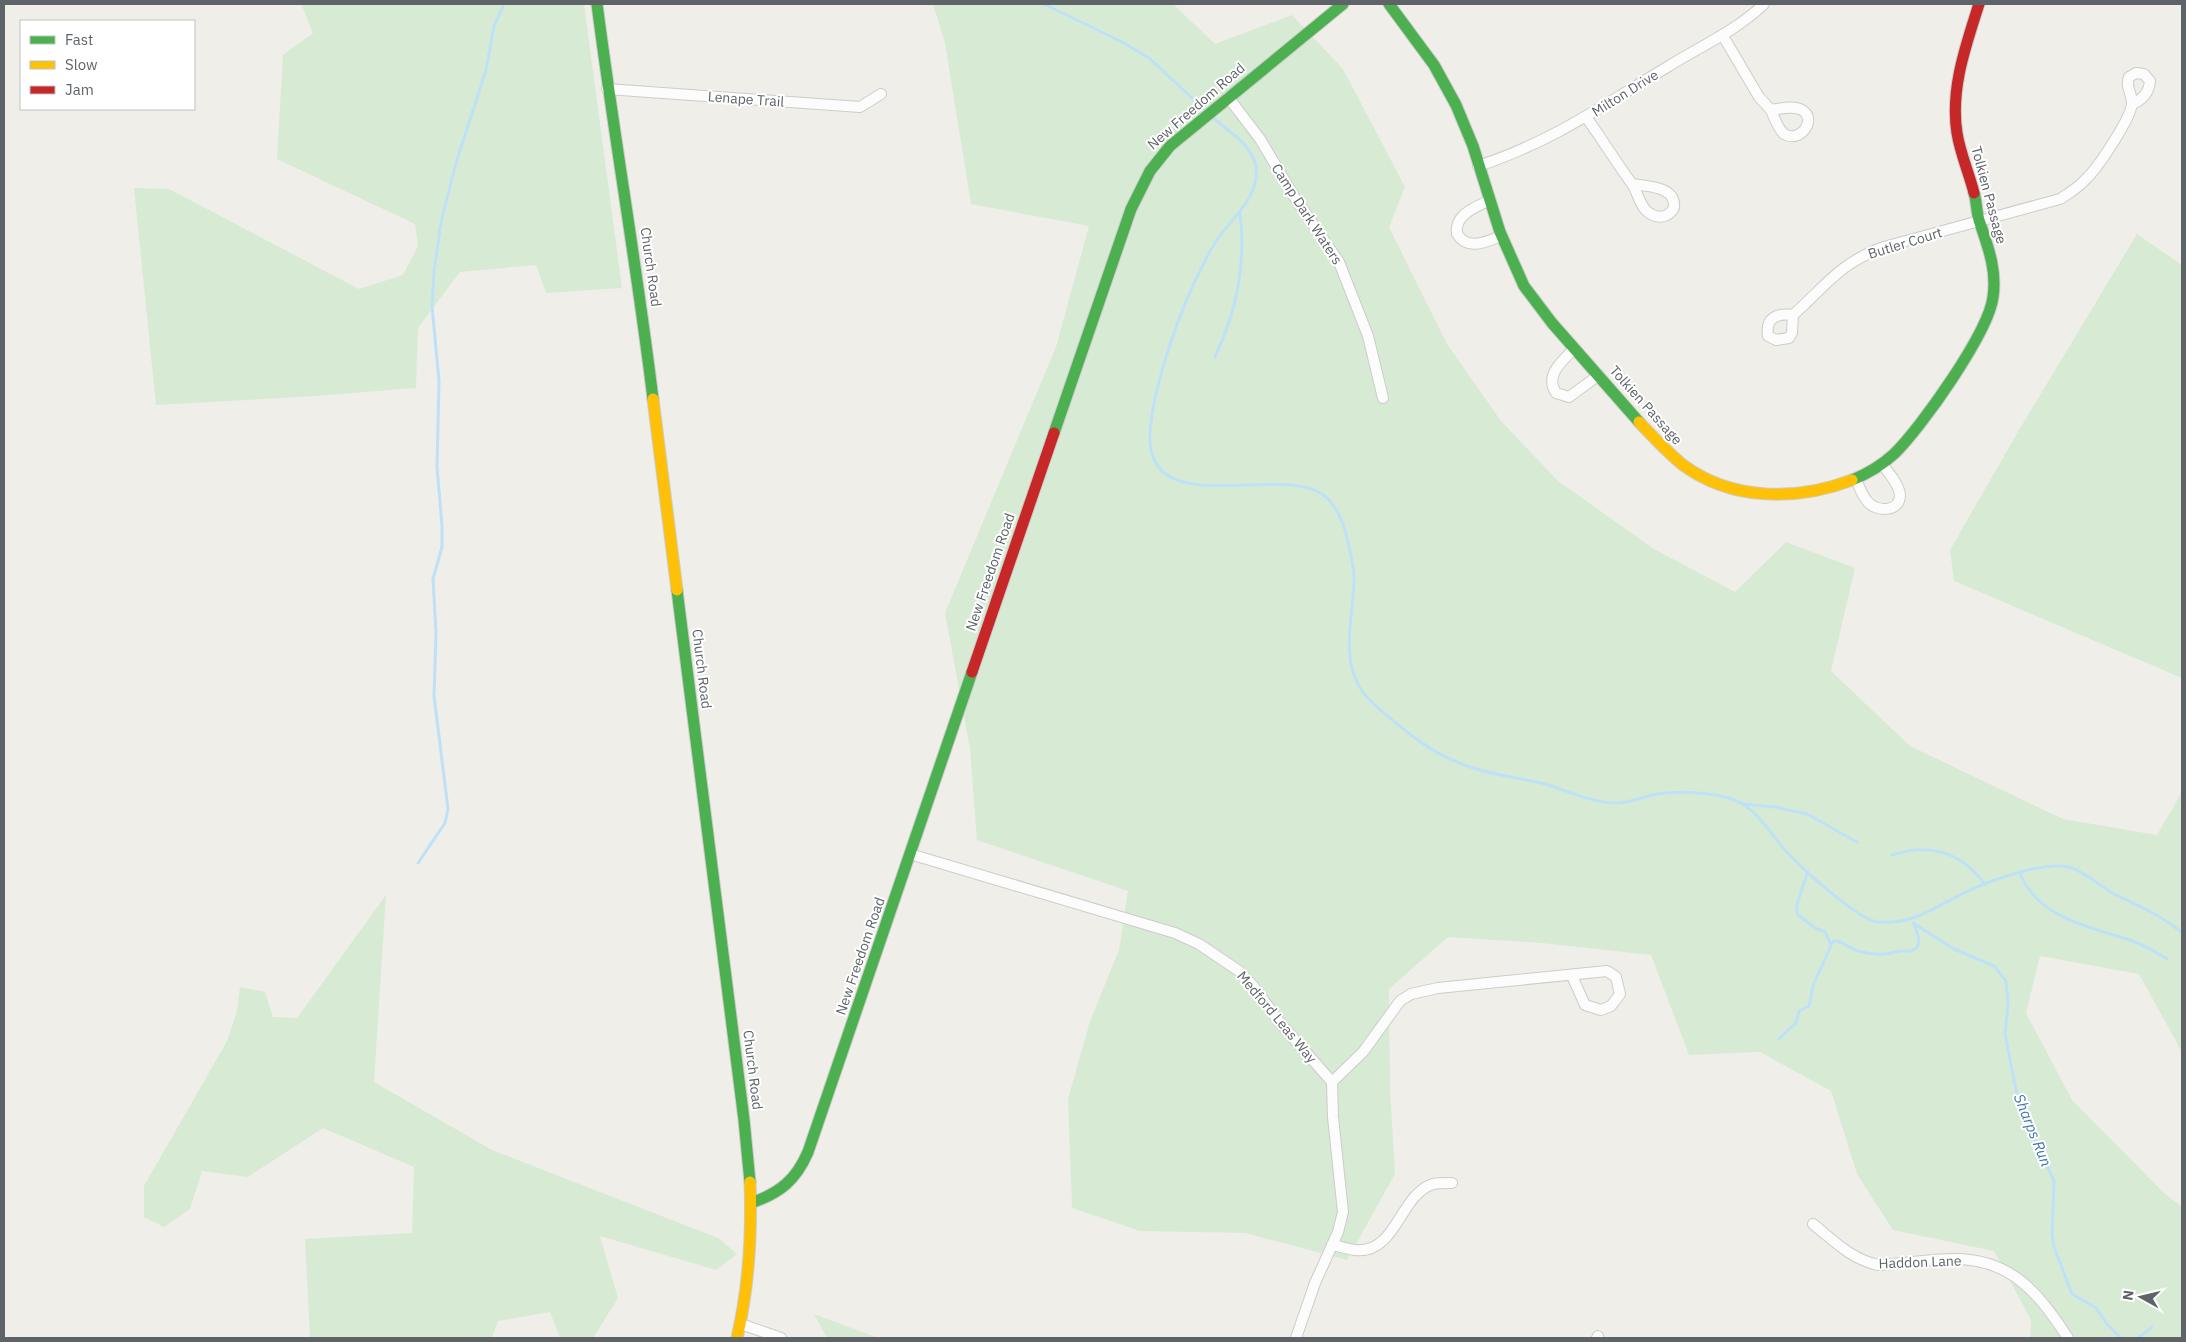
<svg xmlns="http://www.w3.org/2000/svg" width="2186" height="1342" viewBox="0 0 2186 1342" font-family="'IBM Plex Sans',sans-serif">
  <style>
    .green { fill: #d7ebd4 }
    .lines { fill: none; stroke-linecap: round; stroke-linejoin: round }
    .stream { stroke: #bee1f8; stroke-width: 3 }
    .street-casing { stroke: #cccccb; stroke-width: 12 }
    .fast-casing { stroke: #cbcbca; stroke-width: 13 }
    .slow-casing { stroke: #cbcbca; stroke-width: 13 }
    .jam-casing { stroke: #cbcbca; stroke-width: 13 }
    .street { stroke: #fdfcfc; stroke-width: 10 }
    .fast { stroke: #4caf50; stroke-width: 11 }
    .slow { stroke: #ffc107; stroke-width: 11 }
    .jam { stroke: #c62828; stroke-width: 11 }
    .labels { text-anchor: middle; dominant-baseline: central; stroke-width: 4; stroke-linejoin: round; paint-order: stroke }
    .street-label { font-size: 14px; fill: #5e6368; stroke: #fff }
    .water-label { font-size: 15px; font-style: italic; fill: #3e76ad; stroke: #fff }
  </style>
  <rect width="100%" height="100%" fill="#efeee9"/>
  <g class="green">
    <polygon points="301,4 584,4 622,288 546,293 536,265 460,272 418,328 416,388 301,397 156,405 134,188 169,189 359,289 403,275 418,246 415,224 277,159 283,55 313,33"/>
    <polygon points="933,4 1173,4 1215,44 1292,15 1343,69 1405,187 1389,227 1447,344 1501,421 1558,481 1654,549 1735,592 1786,542 1855,568 1831,671 1910,746 2063,819 2157,835 2182,792 2182,1052 2139,974 2040,956 2026,1013 2072,1100 2164,1193 2182,1207 2182,1338 2030,1338 2031,1320 1994,1251 1893,1230 1857,1174 1831,1091 1760,1052 1689,1055 1651,955 1542,943 1448,937 1389,989 1390,1090 1395,1174 1347,1260 1245,1233 1140,1231 1072,1208 1068,1099 1090,1021 1119,950 1128,891 977,840 970,749 945,613 1056,347 1089,226 971,204 945,43"/>
    <polygon points="2137,234 2182,265 2182,678 1954,581 1950,550 2019,430"/>
    <polygon points="386,895 374,1082 492,1150 718,1238 735,1252 736,1255 716,1270 600,1236 618,1298 593,1338 560,1338 550,1312 498,1321 492,1338 310,1338 305,1239 412,1233 414,1167 323,1128 248,1177 202,1171 190,1209 164,1227 144,1217 144,1186 227,1041 237,1011 240,987 265,992 273,1017 297,1018"/>
    <polygon points="814,1314 878,1338 827,1338"/>
  </g>
  <g class="lines">
    <g class="stream">
      <polyline points="1044,4 1124,43 1149,58 1206,111"/>
      <path d="M 1212,117 C 1228,131 1253,145 1256,167 C 1259,192 1241,210 1227,227 C 1217,238 1210,250 1204,263 C 1181,306 1153,385 1150,433 C 1145,522 1277,464 1322,494 C 1336,504 1343,521 1347,538 C 1350,551 1354,566 1354,580 C 1353,626 1335,672 1377,707 C 1404,730 1429,752 1462,764 C 1488,775 1518,777 1545,784 C 1568,791 1595,804 1619,803 C 1631,802 1641,798 1652,795 C 1674,790 1716,792 1737,801 C 1758,811 1770,833 1784,849 C 1799,866 1858,920 1878,922 C 1910,925 1931,910 1958,896 C 1983,883 2045,859 2072,868 C 2088,874 2101,887 2116,895 C 2139,906 2163,916 2182,933"/>
      <path d="M 1215,357 C 1237,310 1246,265 1240,213"/>
      <polyline points="1743,804 1775,807 1807,814 1857,842"/>
      <path d="M 1892,855 C 1930,843 1962,852 1985,885"/>
      <polyline points="418,863 445,823 448,809 434,696 436,633 433,579 442,547 442,525 437,467 439,381 432,306 434,272 441,222 456,163 486,70 494,26 504,4"/>
      <polyline points="1808,871 1797,904 1797,914 1815,928 1825,932 1831,944"/>
      <path d="M 2020,873 C 2038,919 2091,927 2133,941 C 2145,946 2156,952 2167,959"/>
      <polyline points="1913,923 1954,949 1994,966 2006,981 2008,1004 2005,1034 2018,1100 2029,1119 2033,1136 2054,1181 2052,1235 2054,1247 2072,1294 2096,1308 2107,1324 2121,1338"/>
      <path d="M 1779,1039 L 1796,1023 L 1799,1011 L 1809,1006 L 1813,986 L 1833,941 C 1842,940 1849,948 1858,951 C 1871,955 1887,955 1900,951 C 1904,950 1907,952 1911,951 C 1924,946 1918,934 1914,925"/>
      <polyline points="2138,1338 2152,1327"/>
    </g>
    <g class="street-casing">
      <g id="street">
        <path d="M 1723,36 L 1759,97 L 1771,110 C 1780,109 1793,105 1802,110 C 1818,119 1800,144 1784,134 C 1778,129 1774,117 1771,110"/>
        <polyline points="607,89 860,107 881,94"/>
        <polyline points="1228,97 1260,139 1295,198 1339,262 1368,336 1383,398"/>
        <path d="M 1586,117 C 1602,139 1616,162 1632,184 C 1638,193 1640,207 1649,213 C 1655,217 1661,218 1667,215 C 1672,212 1675,208 1674,203 C 1672,186 1644,186 1632,184"/>
        <path d="M 1478,166 C 1550,143 1605,104 1669,66 C 1701,46 1736,31 1764,4"/>
        <path d="M 1488,201 C 1474,208 1454,215 1457,234 C 1468,251 1486,242 1501,236"/>
        <path d="M 1793,315 L 1792,333 L 1789,338 L 1776,340 L 1768,336 C 1765,317 1778,313 1793,315 C 1827,285 1838,264 1884,247 L 2060,199 C 2069,193 2078,188 2085,180 C 2097,169 2131,119 2132,103 C 2132,93 2125,87 2129,77 L 2136,73 L 2144,74 L 2150,81 C 2149,93 2142,100 2132,104"/>
        <path d="M 1575,348 C 1563,360 1544,375 1556,393 L 1569,397 L 1599,375"/>
        <path d="M 1856,480 C 1859,486 1862,495 1867,501 C 1875,512 1900,513 1900,495 C 1899,484 1888,472 1882,464"/>
        <polyline points="910,854 1175,933 1199,944 1239,971 1254,987 1281,1024 1332,1082 1333,1117 1343,1212 1338,1232 1315,1283 1296,1338"/>
        <polyline points="1332,1082 1363,1052 1400,1001 1411,994 1438,988 1607,971 1616,977 1620,994 1611,1006 1601,1010 1585,1005 1572,976"/>
        <path d="M 1813,1224 C 1834,1241 1851,1259 1878,1265 C 1904,1264 1929,1259 1955,1259 C 2012,1259 2039,1294 2068,1338"/>
        <path d="M 1332,1245 C 1339,1246 1347,1249 1355,1250 C 1397,1254 1399,1195 1433,1184 C 1438,1183 1446,1183 1452,1183"/>
        <polyline points="741,1324 781,1338"/>
        <polyline points="1597,1338 1598,1336"/>
      </g>
    </g>
    <g class="fast-casing">
      <g id="fast">
        <path d="M 597,4 C 614,136 637,267 653,399"/>
        <polyline points="1389,4 1434,65 1456,105 1473,146 1500,232 1524,286 1552,323 1639,422"/>
        <polyline points="1054,433 1131,209 1150,171 1170,146 1343,4"/>
        <path d="M 1852,480 C 1867,474 1882,465 1894,454 C 1921,428 1989,332 1993,297 C 1997,270 1988,247 1980,223 C 1976,213 1977,202 1974,193"/>
        <polyline points="677,590 744,1120 750,1182"/>
        <path d="M 751,1203 C 780,1193 796,1180 808,1152 L 972,672"/>
      </g>
    </g>
    <g class="slow-casing">
      <g id="slow">
        <polyline points="653,399 677,590"/>
        <path d="M 1639,422 C 1653,437 1667,452 1683,465 C 1732,501 1797,501 1852,480"/>
        <path d="M 737,1338 C 749,1286 752,1235 750,1182"/>
      </g>
    </g>
    <g class="jam-casing">
      <g id="jam">
        <path d="M 1974,193 C 1969,173 1960,153 1957,133 C 1950,89 1966,45 1979,4"/>
        <polyline points="972,672 1054,433"/>
      </g>
    </g>
    <use href="#street" class="street"/>
    <use href="#fast" class="fast"/>
    <use href="#slow" class="slow"/>
    <use href="#jam" class="jam"/>
  </g>
  <g class="labels">
    <g class="street-label">
      <text transform="translate(1625 93) rotate(-32)">Milton Drive</text>
      <text transform="translate(746 99) rotate(4)">Lenape Trail</text>
      <text transform="translate(1196 106) rotate(-41)">New Freedom Road</text>
      <text transform="translate(1989 195) rotate(75)">Tolkien Passage</text>
      <text transform="translate(1307 214) rotate(57)">Camp Dark Waters</text>
      <text transform="translate(1905 243) rotate(-17)">Butler Court</text>
      <text transform="translate(651 267) rotate(82)">Church Road</text>
      <text transform="translate(1646 405) rotate(48)">Tolkien Passage</text>
      <text transform="translate(990 572) rotate(-71)">New Freedom Road</text>
      <text transform="translate(702 669) rotate(83)">Church Road</text>
      <text transform="translate(860 956) rotate(-71)">New Freedom Road</text>
      <text transform="translate(1277 1017) rotate(50)">Medford Leas Way</text>
      <text transform="translate(753 1070) rotate(83)">Church Road</text>
      <text transform="translate(1920 1262) rotate(-2)">Haddon Lane</text>
    </g>
    <g class="water-label">
      <text transform="translate(2033 1130) rotate(68)">Sharps Run</text>
    </g>
  </g>
  <rect width="2186" height="1342" fill="none" stroke="#5e6368" stroke-width="10"/>
  <rect x="20" y="20" width="175" height="90" fill="#ffffff" stroke="#bfc1c3"/>
  <rect x="30" y="36" width="25" height="8" fill="#4caf50" stroke="#bfc1c3"/>
  <text x="65" y="45" font-size="15" fill="#5e6368">Fast</text>
  <rect x="30" y="61" width="25" height="8" fill="#ffc107" stroke="#bfc1c3"/>
  <text x="65" y="70" font-size="15" fill="#5e6368">Slow</text>
  <rect x="30" y="86" width="25" height="8" fill="#c62828" stroke="#bfc1c3"/>
  <text x="65" y="95" font-size="15" fill="#5e6368">Jam</text>
  <g transform="translate(2141 1297) rotate(278)" stroke="#ffffff" stroke-width="4" paint-order="stroke">
  <path d="M0-4L9 19L0 12L-9 19Z" fill="#5e6368"/>
  <text y="-8" font-size="14" font-weight="bold" text-anchor="middle" fill="#5e6368">N</text>
  </g>
</svg>
